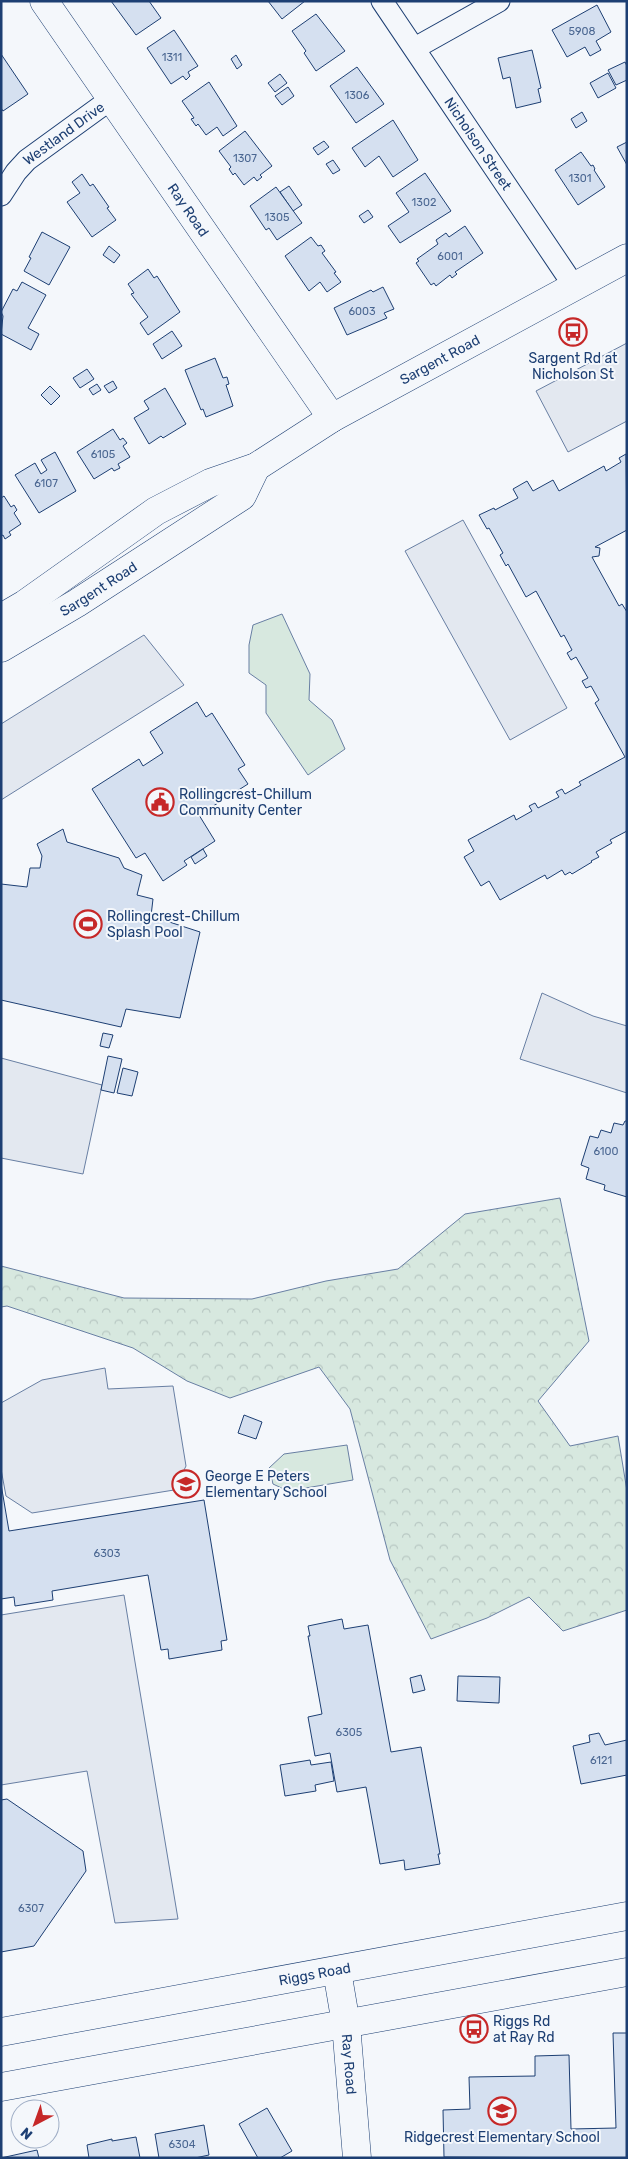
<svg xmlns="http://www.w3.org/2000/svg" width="628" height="2159" viewBox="0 0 628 2159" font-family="Rubik,sans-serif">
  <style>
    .forest { fill: url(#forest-crowns); stroke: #687fa3 }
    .park { fill: #d7e8df; stroke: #687fa3 }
    .parking { fill: #e3e8f0; stroke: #687fa3 }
    .building { fill: #d5e0f0; stroke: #1d3f73 }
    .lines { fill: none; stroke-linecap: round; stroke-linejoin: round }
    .street-casing { stroke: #1d3f73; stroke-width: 23 }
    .secondary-casing { stroke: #1d3f73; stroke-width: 29 }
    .primary-casing { stroke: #1d3f73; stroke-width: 29 }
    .street { stroke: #f4f7fb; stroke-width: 21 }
    .secondary { stroke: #f4f7fb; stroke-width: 28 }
    .primary { stroke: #f4f7fb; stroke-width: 28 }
    .labels { text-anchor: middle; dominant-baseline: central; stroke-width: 4; stroke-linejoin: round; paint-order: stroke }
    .number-label { font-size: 11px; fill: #4b6792 }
    .street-label { font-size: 14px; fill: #1d3f73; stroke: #f4f7fb }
    .poi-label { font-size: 14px; fill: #1d3f73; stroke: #f4f7fb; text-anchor: start }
  </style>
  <defs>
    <pattern id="forest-crowns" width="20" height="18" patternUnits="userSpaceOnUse" patternTransform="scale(1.25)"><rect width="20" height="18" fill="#d7e8df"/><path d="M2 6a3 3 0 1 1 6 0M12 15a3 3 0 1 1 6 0" fill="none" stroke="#b8c8c3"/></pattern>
  </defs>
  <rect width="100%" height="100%" fill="#f4f7fb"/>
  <polygon class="forest" points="560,1198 589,1341 538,1401 570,1446 618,1436 627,1491 627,1610 563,1631 529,1597 487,1618 431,1639 390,1560 350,1409 319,1367 230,1398 187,1381 133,1348 7,1306 1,1307 1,1266 124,1298 252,1299 326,1281 398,1269 465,1214"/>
  <g class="park">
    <polygon points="282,614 310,674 309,700 332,720 345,749 308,775 266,713 266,685 249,673 249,645 253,625"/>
    <polygon points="347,1445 353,1480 288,1491 273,1484 269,1468 284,1454"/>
  </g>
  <g class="parking">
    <polygon points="627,343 627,421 568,452 536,391"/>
    <polygon points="463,520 567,708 510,740 405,551"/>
    <polygon points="144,635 184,685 1,800 1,724"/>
    <polygon points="542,993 593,1016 627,1026 627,1093 520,1059"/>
    <polygon points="1,1058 102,1085 83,1174 1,1158"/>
    <polygon points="105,1368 108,1389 173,1386 186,1466 174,1490 32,1513 6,1496 1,1469 1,1403 42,1380"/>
    <polygon points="124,1595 135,1662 178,1919 115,1923 87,1771 1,1785 1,1615"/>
  </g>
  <g class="building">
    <polygon points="111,1 149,1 161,18 136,35"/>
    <polygon points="268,1 305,1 282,19"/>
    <polygon points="597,5 611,32 596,41 601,50 590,56 585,47 567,57 552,30"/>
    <polygon points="316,14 345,51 316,71 304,53 306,51 292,31"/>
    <polygon points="174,30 198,66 188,72 190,76 186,80 183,76 171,84 147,48"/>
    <polygon points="532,50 541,88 538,89 541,102 516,108 510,77 503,79 498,58"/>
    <polygon points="1,54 28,94 3,111 1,108"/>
    <polygon points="236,55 242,65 237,69 231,59"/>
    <polygon points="625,62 627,66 627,80 616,85 608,70"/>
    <polygon points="357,67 384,104 356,123 330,86"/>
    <polygon points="608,73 616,88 598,98 590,83"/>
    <polygon points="280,74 287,83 275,92 268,83"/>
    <polygon points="209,82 237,126 223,136 217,127 206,135 198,124 196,126 191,119 194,118 182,101"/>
    <polygon points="288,87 294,96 282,105 275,96"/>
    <polygon points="582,112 587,121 576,128 571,119"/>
    <polygon points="393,120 418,160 393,177 379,156 365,167 352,148"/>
    <polygon points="245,131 272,166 260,175 262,177 257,181 254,177 244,185 235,173 233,175 229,169 231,167 219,151"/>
    <polygon points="324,141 329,147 318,155 313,148"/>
    <polygon points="627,142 627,165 617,147"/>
    <polygon points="581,152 591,166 593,165 595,169 594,170 605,187 578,205 555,170"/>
    <polygon points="333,160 340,170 333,174 326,164"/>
    <polygon points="425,173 451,211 400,243 388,226 409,212 396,193"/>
    <polygon points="82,174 90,186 93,184 109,207 107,208 116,220 92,237 67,202 80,193 72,182"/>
    <polygon points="289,186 302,205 293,211 280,192"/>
    <polygon points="276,187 302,223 277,240 269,228 266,230 250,206"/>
    <polygon points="368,210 373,217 364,223 359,216"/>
    <polygon points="465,226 483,253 455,272 457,274 452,278 450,275 436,286 434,283 431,285 416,263 419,261 417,259 438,244 436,240 446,233 449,237"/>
    <polygon points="42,232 70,247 49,285 24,271 31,258 29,257"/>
    <polygon points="311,237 318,246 321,245 325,251 322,253 336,272 334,273 341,282 327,292 320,282 309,291 285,256"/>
    <polygon points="109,246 120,255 114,263 103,255"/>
    <polygon points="148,269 154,278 157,276 180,312 148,335 140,323 148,317 131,294 134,293 128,284"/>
    <polygon points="22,282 46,295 28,328 39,334 31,350 1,334 3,316 1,312 13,289 17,291"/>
    <polygon points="383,287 394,309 384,313 387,318 347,335 334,308 371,290 373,292"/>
    <polygon points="172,331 182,346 162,359 153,344"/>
    <polygon points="215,358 223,378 227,377 229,384 226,385 233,406 206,417 203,409 201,410 185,370"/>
    <polygon points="87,369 94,379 80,388 73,378"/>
    <polygon points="113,381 117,388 109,393 104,386"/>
    <polygon points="97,384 101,390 93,395 89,389"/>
    <polygon points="50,386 60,396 51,405 41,395"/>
    <polygon points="165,388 186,424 163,438 161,436 149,444 134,418 149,409 144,401"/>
    <polygon points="113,429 120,440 123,438 127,443 123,446 130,457 118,464 120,468 114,471 112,468 94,479 77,452"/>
    <polygon points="55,452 76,491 39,513 15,475 35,463 41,474 47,470 41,460"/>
    <polygon points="626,454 627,530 595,547 600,548 599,556 592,557 619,606 622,604 627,612 627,831 610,840 612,843 596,852 599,857 591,861 592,862 572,874 570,872 565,875 562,870 547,879 545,875 500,900 489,881 481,886 464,857 474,851 468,840 514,815 516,820 532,811 529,806 535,803 538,808 559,797 556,792 562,789 565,794 581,785 579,782 625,757 595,703 599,700 591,686 586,688 582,681 588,678 576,657 571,660 567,653 572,650 564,635 561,637 536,591 526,597 508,564 506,566 500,555 503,553 489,528 487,529 479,515 494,508 495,510 518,498 513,489 527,481 533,491 553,480 559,491 604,466 606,471 621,462 619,458"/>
    <polygon points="4,496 11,507 14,505 17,510 14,513 21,524 9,532 11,535 5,539 3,535 1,536 1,498"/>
    <polygon points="197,702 206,717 212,713 245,765 238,769 248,784 199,815 215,841 184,861 187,865 163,881 145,853 136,858 92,789 139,759 143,766 163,753 150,732"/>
    <polygon points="63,829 67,842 119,858 124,868 142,875 137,895 153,899 151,916 200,932 180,1018 126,1009 121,1027 1,1000 1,884 27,887 30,868 40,868 42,856 37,844"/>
    <polygon points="203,849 207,856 195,864 191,857"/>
    <polygon points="103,1033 113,1035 109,1048 100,1046"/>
    <polygon points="108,1056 122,1059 114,1093 101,1090"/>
    <polygon points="123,1068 138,1072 132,1096 117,1093"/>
    <polygon points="625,1121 627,1121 627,1197 604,1190 605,1185 586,1179 589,1168 581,1165 590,1136 598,1138 601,1130 611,1133 614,1123 623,1125"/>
    <polygon points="244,1415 262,1422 256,1439 238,1433"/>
    <polygon points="1,1484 9,1531 204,1500 227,1640 221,1641 222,1650 169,1659 168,1649 161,1650 148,1575 52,1591 53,1600 15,1606 14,1597 1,1599"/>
    <polygon points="342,1619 344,1629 368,1625 391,1752 421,1747 440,1854 438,1854 440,1864 405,1870 404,1860 380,1864 366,1787 337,1792 330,1753 315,1756 308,1717 322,1714 308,1636 310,1636 308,1626"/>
    <polygon points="421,1675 425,1690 413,1693 410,1678"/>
    <polygon points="458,1676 500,1677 499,1703 457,1701"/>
    <polygon points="599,1733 605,1745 627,1740 627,1775 581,1784 573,1746 590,1742 589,1735"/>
    <polygon points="310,1760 311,1765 331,1762 334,1781 315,1785 316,1791 285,1796 280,1765"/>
    <polygon points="7,1799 83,1851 86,1871 34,1946 1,1952 1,1800"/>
    <polygon points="613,2033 627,2033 627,2158 444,2157 443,2110 470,2109 469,2077 535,2076 535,2056 569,2055 571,2129 616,2128"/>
    <polygon points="267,2108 292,2151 280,2158 258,2158 239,2124"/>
    <polygon points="204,2125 209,2155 195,2158 159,2158 155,2134"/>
    <polygon points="136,2137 140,2158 89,2158 87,2145 112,2139 112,2141"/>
    <polygon points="37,2150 39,2158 41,2158 1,2158"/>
  </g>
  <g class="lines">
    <g class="street-casing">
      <g id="street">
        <path id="s1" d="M 382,1 L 574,286"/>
        <polyline points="415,48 499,1"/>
        <path id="s2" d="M 1,195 L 16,172 L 27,160 L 111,99"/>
      </g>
    </g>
    <g class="secondary-casing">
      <g id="secondary">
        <path id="s3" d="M 44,1 L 332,418"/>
        <path id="s4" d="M 1,618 L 25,604 L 156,511 L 210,483 L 256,467 L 332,418 L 627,258"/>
        <path id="s5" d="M 1,648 L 77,603 L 242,496 L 256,467"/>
        <path id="s6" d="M 337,1971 L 346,2024 L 357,2158"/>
      </g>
    </g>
    <g class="primary-casing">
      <g id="primary">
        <path id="s7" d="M 1,2032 L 627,1916"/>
        <polyline points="1,2087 627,1972"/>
      </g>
    </g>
    <use href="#street" class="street"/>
    <use href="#secondary" class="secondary"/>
    <use href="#primary" class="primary"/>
  </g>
  <defs>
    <g id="bus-ring" transform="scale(1.4375)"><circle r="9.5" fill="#f4f7fb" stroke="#c62828" stroke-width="1.5"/><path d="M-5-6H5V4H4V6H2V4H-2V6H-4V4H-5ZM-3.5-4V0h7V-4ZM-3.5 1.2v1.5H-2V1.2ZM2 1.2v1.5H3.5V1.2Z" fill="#c62828"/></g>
    <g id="civic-ring" transform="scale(1.4375)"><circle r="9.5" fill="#f4f7fb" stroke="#c62828" stroke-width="1.5"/><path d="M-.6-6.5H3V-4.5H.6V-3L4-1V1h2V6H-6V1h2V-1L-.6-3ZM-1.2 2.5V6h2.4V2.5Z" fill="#c62828"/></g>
    <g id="stadium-ring" transform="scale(1.4375)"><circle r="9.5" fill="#f4f7fb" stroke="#c62828" stroke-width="1.5"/><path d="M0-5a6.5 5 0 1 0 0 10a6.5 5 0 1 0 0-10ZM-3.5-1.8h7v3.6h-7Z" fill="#c62828"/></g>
    <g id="school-ring" transform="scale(1.4375)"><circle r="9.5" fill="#f4f7fb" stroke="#c62828" stroke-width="1.5"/><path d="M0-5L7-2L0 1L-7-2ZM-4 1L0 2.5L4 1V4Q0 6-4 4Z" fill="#c62828"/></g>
  </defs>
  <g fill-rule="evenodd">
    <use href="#bus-ring" x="573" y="332"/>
    <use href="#civic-ring" x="160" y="802"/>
    <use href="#stadium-ring" x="88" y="924"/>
    <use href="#school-ring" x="186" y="1484"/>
    <use href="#bus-ring" x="474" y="2029"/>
    <use href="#school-ring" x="502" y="2111"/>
  </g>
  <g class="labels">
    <g class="number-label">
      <text x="582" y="31">5908</text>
      <text x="172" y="57">1311</text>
      <text x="357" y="95">1306</text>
      <text x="245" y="158">1307</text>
      <text x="580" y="178">1301</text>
      <text x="424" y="202">1302</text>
      <text x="277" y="217">1305</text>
      <text x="450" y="256">6001</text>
      <text x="362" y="311">6003</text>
      <text x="103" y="454">6105</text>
      <text x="46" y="483">6107</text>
      <text x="606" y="1151">6100</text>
      <text x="107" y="1553">6303</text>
      <text x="349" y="1732">6305</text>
      <text x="601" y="1760">6121</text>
      <text x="31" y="1908">6307</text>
      <text x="182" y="2144">6304</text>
    </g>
    <g class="street-label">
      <text stroke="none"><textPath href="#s2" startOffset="89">Westland Drive</textPath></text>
      <text stroke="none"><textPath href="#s1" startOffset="172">Nicholson Street</textPath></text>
      <text stroke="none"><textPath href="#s3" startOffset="254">Ray Road</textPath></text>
      <text stroke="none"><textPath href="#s4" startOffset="511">Sargent Road</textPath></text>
      <text stroke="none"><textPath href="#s5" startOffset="114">Sargent Road</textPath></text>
      <text stroke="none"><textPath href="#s7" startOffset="319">Riggs Road</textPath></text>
      <text stroke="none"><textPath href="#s6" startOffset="94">Ray Road</textPath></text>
    </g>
    <g class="poi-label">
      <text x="573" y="358" text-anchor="middle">Sargent Rd at<tspan x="573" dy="16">Nicholson St</tspan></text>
      <text x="179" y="794">Rollingcrest-Chillum<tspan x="179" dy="16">Community Center</tspan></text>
      <text x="107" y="916">Rollingcrest-Chillum<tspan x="107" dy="16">Splash Pool</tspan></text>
      <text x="205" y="1476">George E Peters<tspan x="205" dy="16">Elementary School</tspan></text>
      <text x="493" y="2021">Riggs Rd<tspan x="493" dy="16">at Ray Rd</tspan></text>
      <text x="502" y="2137" text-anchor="middle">Ridgecrest Elementary School</text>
    </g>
  </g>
  <rect width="628" height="2159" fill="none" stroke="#1d3f73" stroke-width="5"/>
  <g transform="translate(35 2124) rotate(221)"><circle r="24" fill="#f4f7fb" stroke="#9eadc5"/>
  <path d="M0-4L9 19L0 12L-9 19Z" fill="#c62828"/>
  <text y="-8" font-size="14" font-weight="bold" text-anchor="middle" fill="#1d3f73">N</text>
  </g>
</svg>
